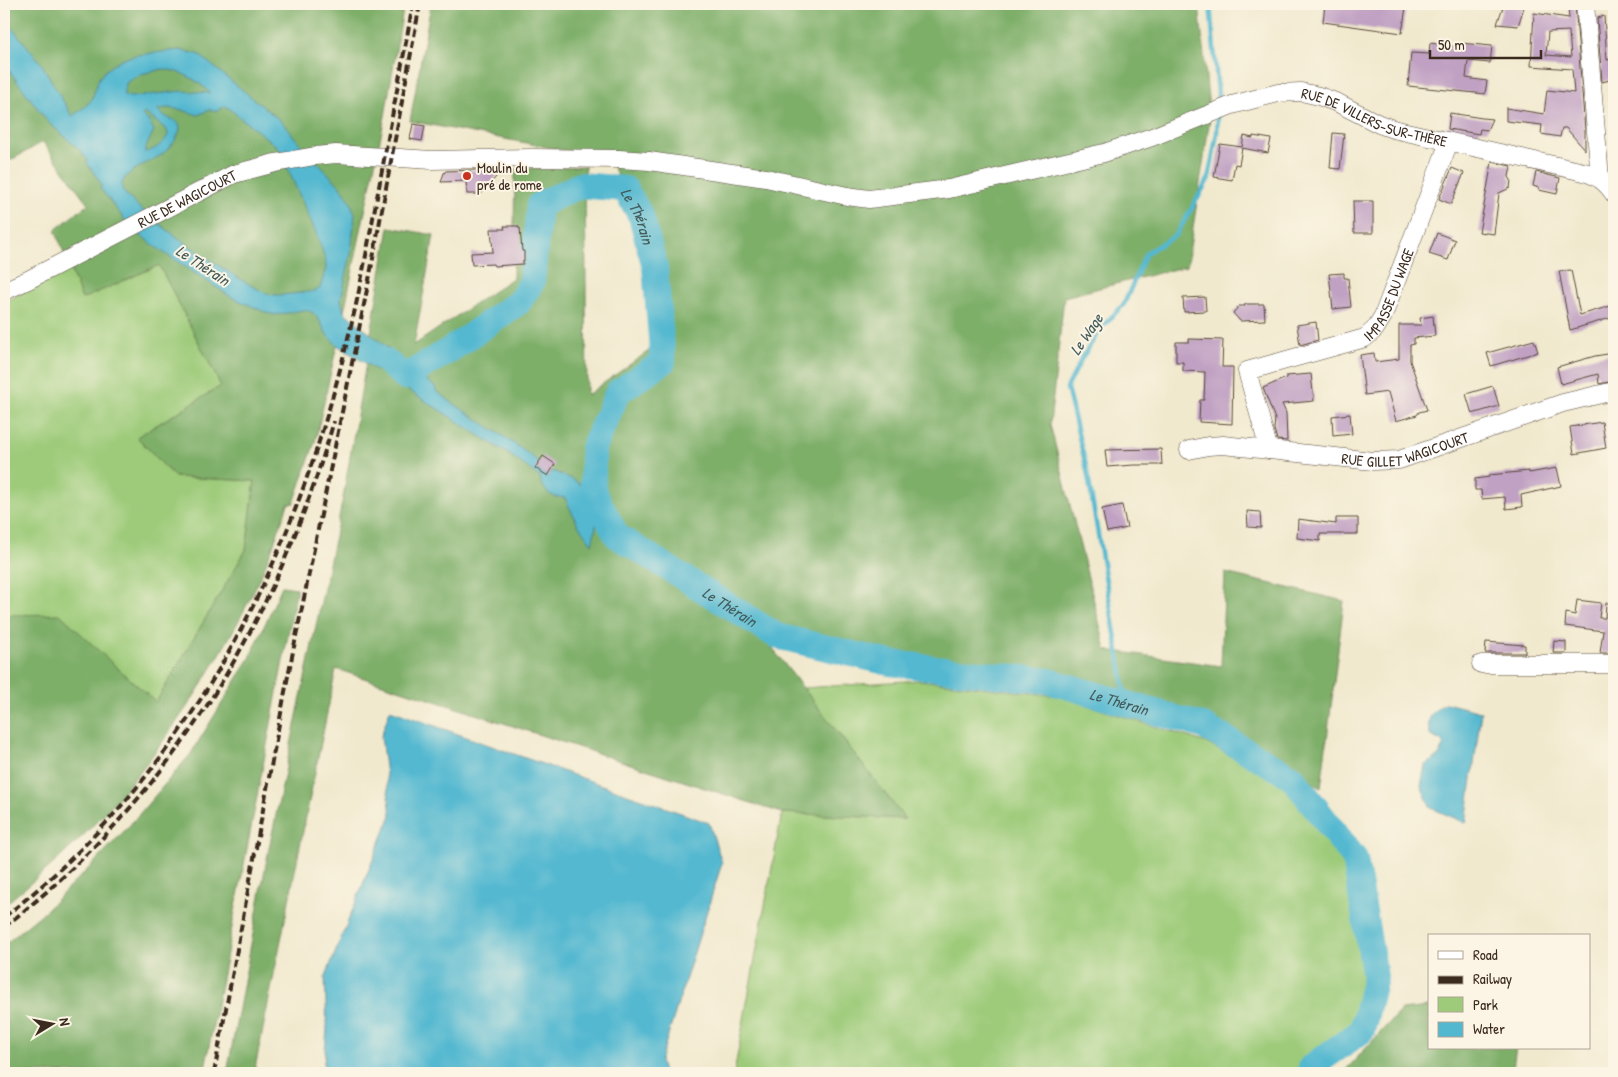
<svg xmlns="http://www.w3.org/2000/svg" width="1618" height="1077" viewBox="0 0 1618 1077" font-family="'Patrick Hand',sans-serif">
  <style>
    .green { fill: #9dcb79; stroke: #6c7a4c }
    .forest { fill: #7eaf69; stroke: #5c6c44 }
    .water { fill: #52b8d0; stroke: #467177; fill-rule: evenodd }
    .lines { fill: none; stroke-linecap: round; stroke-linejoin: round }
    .stream { stroke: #52b8d0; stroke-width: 4.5 }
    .river { stroke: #52b8d0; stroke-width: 26 }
    .building { fill: #c0a0c3; fill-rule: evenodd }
    .street-casing { stroke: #564738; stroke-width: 19 }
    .street { stroke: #fff; stroke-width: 18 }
    .rail { stroke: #3b2a1e; stroke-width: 4; stroke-dasharray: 8 4; stroke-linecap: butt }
    .poi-dot { fill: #c8321e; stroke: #fcf5e5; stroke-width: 2 }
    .labels { text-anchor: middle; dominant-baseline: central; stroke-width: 4; stroke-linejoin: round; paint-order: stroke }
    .street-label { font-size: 15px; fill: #3b2a1e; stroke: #fcf5e5 }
    .poi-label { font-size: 15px; fill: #3b2a1e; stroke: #fcf5e5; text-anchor: start }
    .water-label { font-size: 16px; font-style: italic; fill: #435c5c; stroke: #fcf5e5 }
  </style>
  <rect width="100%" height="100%" fill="#fcf5e5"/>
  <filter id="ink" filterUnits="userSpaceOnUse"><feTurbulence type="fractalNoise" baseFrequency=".02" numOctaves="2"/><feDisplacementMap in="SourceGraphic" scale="10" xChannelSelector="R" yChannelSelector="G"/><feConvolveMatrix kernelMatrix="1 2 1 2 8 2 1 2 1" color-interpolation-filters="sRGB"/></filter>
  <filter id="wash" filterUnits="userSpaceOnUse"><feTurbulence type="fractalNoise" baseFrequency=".0096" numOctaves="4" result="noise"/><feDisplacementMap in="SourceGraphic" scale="20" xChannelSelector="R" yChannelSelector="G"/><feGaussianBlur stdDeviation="1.12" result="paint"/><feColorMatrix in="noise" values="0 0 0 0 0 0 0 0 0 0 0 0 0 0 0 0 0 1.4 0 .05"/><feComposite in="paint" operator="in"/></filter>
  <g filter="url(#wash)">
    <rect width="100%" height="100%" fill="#f1e9ce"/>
    <g class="green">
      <polygon points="159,265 221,386 137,437 175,477 255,481 246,550 156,703 113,664 4,615 4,302 70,268 82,299"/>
      <polygon points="919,680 1058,696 1204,742 1295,790 1348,863 1367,979 1353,1025 1296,1073 734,1073 782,813 904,819 803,688"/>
    </g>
    <g class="forest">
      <path d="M 4,4 L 404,4 L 385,116 L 337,345 L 315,442 L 294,503 L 288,504 C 282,521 276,538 270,554 C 252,599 228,642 203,682 C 176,725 146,766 113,804 C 80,841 42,875 4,905 L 4,615 L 60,614 L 113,664 L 156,702 L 246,550 L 255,481 L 175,477 L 137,437 L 221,386 L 159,265 L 82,299 L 55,230 L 88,204 L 43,142 L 4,164 Z"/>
      <polygon points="431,4 1199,4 1210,119 1187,266 1064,297 1050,424 1106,650 1221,666 1225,573 1344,601 1321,788 1170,703 772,648 905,819 782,813 336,669 254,1073 227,1073 268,853 343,498 389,227 434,235 414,345 513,278 515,169 585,166 587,395 660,343 655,267 610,159 410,121"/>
      <polygon points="282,586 297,588 204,1073 4,1073 4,945 44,912 88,869 129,826 190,755 250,658"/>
      <polygon points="1429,1007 1429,1048 1516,1048 1512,1073 1343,1073 1401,1010"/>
    </g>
    <g class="water">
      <path d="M 4,18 L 41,63 L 72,116 L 87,105 L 92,99 L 99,78 L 106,70 L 121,59 L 137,55 L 179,50 L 198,54 L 282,122 L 306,151 L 342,188 L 349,199 L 355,214 L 351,253 L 341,299 L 344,312 L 435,387 L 436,391 C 469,416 506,436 539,462 L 536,469 L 548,476 L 552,471 L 572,479 L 602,499 L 592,544 L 578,525 L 565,498 L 555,497 L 548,493 L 542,485 L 540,477 L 510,455 L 337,345 C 334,342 331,339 328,336 C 321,326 317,309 303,310 L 275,315 L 267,313 L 231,297 L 164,253 L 136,232 L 125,220 L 100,188 L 102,185 L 87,163 L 88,161 L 80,150 L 48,122 L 4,64 ZM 163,69 C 181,71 198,80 210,93 L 181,91 L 131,97 L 124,95 L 124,91 L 127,82 L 141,74 ZM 224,106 L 228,108 L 278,147 L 314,228 L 325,258 L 326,268 L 320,288 L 315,291 C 304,292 279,297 269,294 C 249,289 126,206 122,188 C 119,173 153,161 161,155 C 169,149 174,143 178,135 C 179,133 180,130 180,127 C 179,118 161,119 158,109 L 168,108 L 182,110 L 198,115 L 209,110 L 219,111 ZM 145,113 L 167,130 L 168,135 C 163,144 154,151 144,152 L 154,130 L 148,120 L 142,115 Z"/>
      <path d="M 1446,703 L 1481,712 L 1466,823 L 1431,808 L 1421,786 L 1425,765 L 1439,756 L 1444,743 L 1430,735 C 1426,717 1431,712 1446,703 Z"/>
      <polygon points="390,710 709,823 722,863 660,1061 663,1073 323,1073 327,1029 325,978 391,815 381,736"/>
    </g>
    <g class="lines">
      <g class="stream">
        <polyline points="1210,4 1218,93 1218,107"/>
        <polyline points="1127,704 1087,470 1067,388 1082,358 1101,328 1124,304 1146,253 1176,235 1209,178 1217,133 1218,115"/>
      </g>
      <path class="river" id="s1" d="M 387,362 L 405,377 L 450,350 L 519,302 L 532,282 L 539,205 L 580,185 L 625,189 L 641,216 L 655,267 L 663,362 L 618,392 L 593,448 L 593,491 L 617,536 L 777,636 L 890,663 L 1049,681 L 1203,726 L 1292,777 L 1355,859 L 1375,977 L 1362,1031 L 1312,1066 L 1309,1073"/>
    </g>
    <g id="blocks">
      <g class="building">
        <polygon points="1325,4 1384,4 1406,7 1402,33 1323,22"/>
        <polygon points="1504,4 1525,4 1518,26 1497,24"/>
        <path d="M 1568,4 L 1575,4 L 1585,130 L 1585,150 L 1566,128 L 1562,128 L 1560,137 L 1541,134 L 1542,125 L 1506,121 L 1506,108 L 1544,114 L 1547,90 L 1574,93 L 1572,69 L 1531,66 L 1534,13 L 1569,18 ZM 1569,31 L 1571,57 L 1546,55 L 1548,32 Z"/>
        <polygon points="1604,16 1607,60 1613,59 1614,79 1602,82 1597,18"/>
        <polygon points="1430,43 1459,47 1460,43 1492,46 1490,63 1468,61 1466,78 1487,81 1485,94 1408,86 1411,53 1429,54"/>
        <polygon points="1450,113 1482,118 1492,119 1487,130 1480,129 1479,134 1448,129"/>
        <polygon points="413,124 425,126 422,141 410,139"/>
        <polygon points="1333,133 1344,134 1340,169 1330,168"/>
        <polygon points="1244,136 1253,138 1253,136 1271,139 1268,153 1242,148 1239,165 1235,164 1232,180 1214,177 1220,144 1242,147"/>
        <polygon points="1492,162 1511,166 1509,177 1511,180 1510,188 1499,193 1494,234 1479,232"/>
        <polygon points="1452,168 1464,173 1451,204 1439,199"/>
        <polygon points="503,169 481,194 467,194 466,181 441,182 444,173 446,171"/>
        <polygon points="1536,172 1560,178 1557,194 1539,190 1539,188 1533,186"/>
        <polygon points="1353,201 1373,201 1373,233 1354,233"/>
        <polygon points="504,226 518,226 518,228 520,228 522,251 524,251 524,261 523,261 523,264 494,266 493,264 472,265 471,253 493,252 491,229 505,229"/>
        <polygon points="1437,233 1455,240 1448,260 1429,254"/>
        <polygon points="1571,270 1580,315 1614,305 1614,317 1570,330 1559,271"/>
        <polygon points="1344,273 1344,278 1348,278 1351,307 1333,309 1329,274"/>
        <polygon points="1205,297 1206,311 1184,312 1183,298"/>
        <polygon points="1245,304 1264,304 1265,320 1240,321 1233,313 1239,306 1245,306"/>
        <polygon points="1433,316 1435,336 1414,338 1414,344 1410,345 1410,361 1427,410 1419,412 1417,415 1396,421 1388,392 1365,395 1360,355 1374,353 1375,362 1399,359 1399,325 1421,325 1420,318"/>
        <polygon points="1316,322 1318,340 1300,345 1297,325"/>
        <polygon points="1189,339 1223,340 1222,367 1233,367 1232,424 1199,422 1200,400 1204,400 1205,372 1183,371 1183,362 1176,362 1176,342 1189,342"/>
        <polygon points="1534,340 1538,352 1491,366 1487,353"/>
        <polygon points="1614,353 1614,381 1599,384 1598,374 1561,384 1557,367 1595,356"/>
        <polygon points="1311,374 1314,401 1282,404 1286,413 1287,441 1277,440 1274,429 1275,419 1263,388 1286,378 1286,376"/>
        <polygon points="1493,386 1499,406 1472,414 1466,394"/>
        <polygon points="1350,414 1352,434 1333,436 1332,416"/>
        <polygon points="1602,422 1606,448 1574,454 1570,427"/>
        <polygon points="1161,449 1162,465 1134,465 1107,467 1105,450"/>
        <polygon points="543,456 555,464 548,476 535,468"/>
        <polygon points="1557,468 1561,486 1521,495 1522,507 1506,509 1505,497 1482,499 1481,490 1475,490 1475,479 1489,477 1489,475 1529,471 1529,473"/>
        <polygon points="1122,505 1127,528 1107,532 1102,509"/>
        <polygon points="1247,511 1260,512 1261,528 1248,527"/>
        <polygon points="1336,518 1358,518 1358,534 1320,534 1320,541 1297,538 1298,519 1336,524"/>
        <polygon points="1577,600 1601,603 1599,618 1605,618 1606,603 1614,603 1613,653 1600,653 1603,631 1565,626 1566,613 1575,615"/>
        <polygon points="1554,641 1566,642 1566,653 1553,653"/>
        <polygon points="1486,642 1525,645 1525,653 1485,653"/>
      </g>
    </g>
  </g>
  <g filter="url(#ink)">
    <use href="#blocks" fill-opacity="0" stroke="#564738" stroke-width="1"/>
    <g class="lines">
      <g class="street-casing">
        <g id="street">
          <polyline points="1585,4 1600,178"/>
          <path id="s2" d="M 4,291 L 28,280 L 234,174 L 275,163 L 315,156 L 336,154 L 432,160 L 532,158 L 619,159 L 649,161 L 766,178 L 847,196 L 869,199 L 949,189 L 1104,153 L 1152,137 L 1232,105 L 1278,93 L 1301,92 L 1319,96 L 1338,103 L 1379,124 L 1393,129 L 1584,172 C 1598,176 1606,182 1614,194"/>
          <path id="s3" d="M 1189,450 L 1208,446 L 1223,445 L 1373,461 L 1399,460 L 1563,403 L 1614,391"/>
          <path id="s4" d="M 1269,450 L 1247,371 L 1365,338 L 1375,329 L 1383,316 L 1449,142"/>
          <polyline points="1481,664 1614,664"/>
        </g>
      </g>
      <use href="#street" class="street"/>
      <g class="rail">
        <path d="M 4,917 C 191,771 293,565 348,338 C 361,288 369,237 379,187 C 390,126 402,65 413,4"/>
        <path d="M 4,927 C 172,796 275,624 334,421"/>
        <polyline points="214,1073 287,681 369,280 420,4"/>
      </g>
    </g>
  </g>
  <circle class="poi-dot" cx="467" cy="176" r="5"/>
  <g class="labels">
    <g class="street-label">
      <text stroke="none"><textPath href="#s2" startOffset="1424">RUE DE VILLERS-SUR-THÈRE</textPath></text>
      <text stroke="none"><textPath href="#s2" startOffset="205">RUE DE WAGICOURT</textPath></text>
      <text stroke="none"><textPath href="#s4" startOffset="255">IMPASSE DU WAGE</textPath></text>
      <text stroke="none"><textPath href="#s3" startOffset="219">RUE GILLET WAGICOURT</textPath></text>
    </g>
    <g class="poi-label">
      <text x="477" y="167">Moulin du<tspan x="477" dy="17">pré de rome</tspan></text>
    </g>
    <g class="water-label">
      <text stroke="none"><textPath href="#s1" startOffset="382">Le Thérain</textPath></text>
      <text transform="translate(203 265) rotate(33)">Le Thérain</text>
      <text transform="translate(1086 334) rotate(-56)">Le Wage</text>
      <text stroke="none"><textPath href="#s1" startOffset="874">Le Thérain</textPath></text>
      <text stroke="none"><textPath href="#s1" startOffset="1279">Le Thérain</textPath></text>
    </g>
  </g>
  <rect width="1618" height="1077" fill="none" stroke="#fcf5e5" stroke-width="20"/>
  <rect x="1428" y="934" width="162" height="115" fill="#fcf5e5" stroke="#afa495"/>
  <rect x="1438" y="951" width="25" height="8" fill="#ffffff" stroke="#afa495"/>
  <text x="1473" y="960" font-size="15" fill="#3b2a1e">Road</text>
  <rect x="1438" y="976" width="25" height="8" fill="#3b2a1e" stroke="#afa495"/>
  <text x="1473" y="984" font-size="15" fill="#3b2a1e">Railway</text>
  <rect x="1438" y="997" width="25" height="15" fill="#9dcb79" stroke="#afa495"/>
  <text x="1473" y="1010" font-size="15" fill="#3b2a1e">Park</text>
  <rect x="1438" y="1022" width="25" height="15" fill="#52b8d0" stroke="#afa495"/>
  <text x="1473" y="1034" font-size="15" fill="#3b2a1e">Water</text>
  <g transform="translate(52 1024) rotate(80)" stroke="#fcf5e5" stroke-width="4" paint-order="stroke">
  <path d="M0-4L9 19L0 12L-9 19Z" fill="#3b2a1e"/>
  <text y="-8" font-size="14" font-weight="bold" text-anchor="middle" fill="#3b2a1e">N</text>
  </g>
  <path d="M1430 50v8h111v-8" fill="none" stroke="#3b2a1e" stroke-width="2.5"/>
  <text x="1438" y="50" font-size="15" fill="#3b2a1e" stroke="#fcf5e5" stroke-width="4" paint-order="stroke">50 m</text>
</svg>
